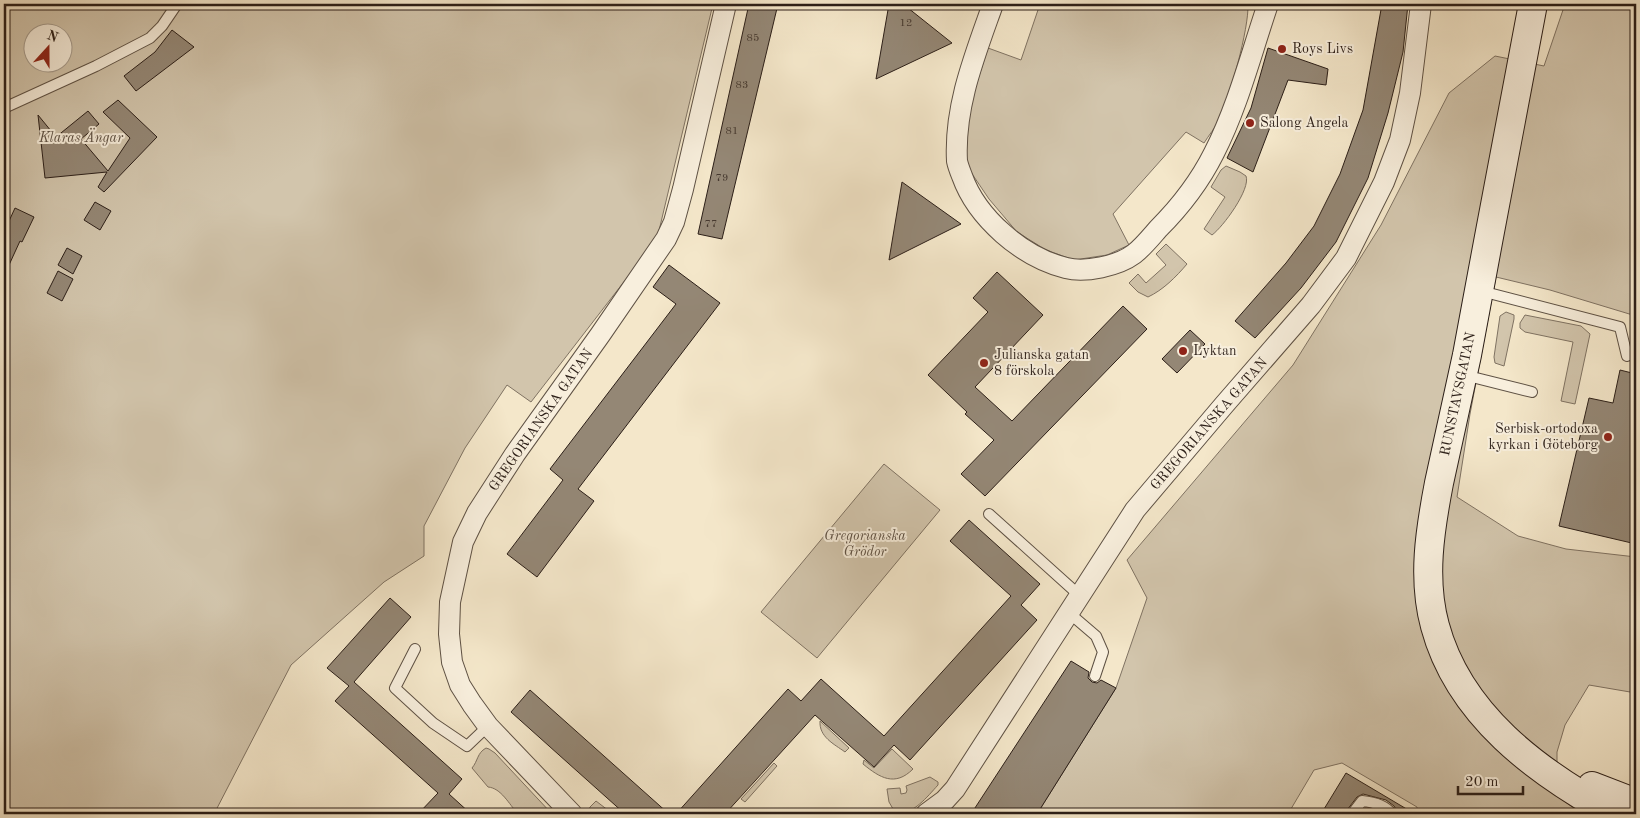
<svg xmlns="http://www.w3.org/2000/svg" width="1640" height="818" viewBox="0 0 1640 818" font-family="'Old Standard TT',serif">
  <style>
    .green { fill: #d2c5ac; stroke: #7f7262; fill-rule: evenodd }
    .building { fill: #948775; stroke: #2c1f18 }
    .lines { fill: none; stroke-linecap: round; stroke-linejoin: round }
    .lane-casing { stroke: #5e5144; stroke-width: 12 }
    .street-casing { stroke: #5e5144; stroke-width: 22 }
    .secondary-casing { stroke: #2c1f18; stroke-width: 30 }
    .lane { stroke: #f8efdd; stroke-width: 10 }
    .street { stroke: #f8efdd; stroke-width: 20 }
    .secondary { stroke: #f8efdd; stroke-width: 28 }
    .poi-dot { fill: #8f2418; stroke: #f8efdd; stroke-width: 2 }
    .labels { text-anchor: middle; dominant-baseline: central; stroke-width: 4; stroke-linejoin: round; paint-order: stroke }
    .number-label { font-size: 11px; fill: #46392f }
    .poi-label { font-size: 14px; fill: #2c1f18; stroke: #f8efdd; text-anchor: start }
    .park-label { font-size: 14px; font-style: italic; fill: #5e5144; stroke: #f8efdd }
    .street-label { font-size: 14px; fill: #2c1f18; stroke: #f8efdd }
  </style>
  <rect width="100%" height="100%" fill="#f4e7ca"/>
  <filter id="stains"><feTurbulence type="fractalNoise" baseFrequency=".004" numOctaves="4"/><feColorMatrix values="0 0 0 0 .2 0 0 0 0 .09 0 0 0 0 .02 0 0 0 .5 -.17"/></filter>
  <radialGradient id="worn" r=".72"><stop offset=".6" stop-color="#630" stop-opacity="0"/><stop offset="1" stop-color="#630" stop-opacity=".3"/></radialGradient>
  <g class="green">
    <path d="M 4,4 L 713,4 L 657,239 L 531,402 L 507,385 L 465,448 L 424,526 L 424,556 L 384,582 L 291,665 L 214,814 L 4,814 ZM 32,32 L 62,32 L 62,62 L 32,62 Z"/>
    <path d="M 1040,4 L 1248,4 C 1249,29 1230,96 1219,120 C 1215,128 1209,135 1204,143 L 1186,132 L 1113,214 L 1129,245 L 1107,255 L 1074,260 L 1046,250 L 1017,232 L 989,199 L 964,162 L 961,132 L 988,48 L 1021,60 Z"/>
    <polygon points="1565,4 1636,4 1636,316 1550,290 1496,277 1470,414 1457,497 1518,536 1566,549 1636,557 1636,693 1589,685 1565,725 1557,752 1557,796 1582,814 1417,814 1417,807 1342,763 1314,770 1288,814 1037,814 1116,688 1147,598 1127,560 1293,365 1381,225 1449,93 1495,56 1544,66"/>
    <path d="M 1226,166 L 1240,172 L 1246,176 C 1251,189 1223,227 1212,235 L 1204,229 L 1225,197 L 1211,187 L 1221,170 Z"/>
    <path d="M 1166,244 L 1187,264 C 1176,277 1163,290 1148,297 L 1138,292 L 1129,283 L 1138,274 L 1146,283 L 1166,265 L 1156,254 Z"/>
    <polygon points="1506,312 1514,315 1514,319 1504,366 1495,363 1494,357 1500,316"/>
    <polygon points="1525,315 1581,326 1590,334 1575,404 1561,401 1573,342 1525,332 1520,328 1520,323"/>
    <polygon points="884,464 940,510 817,658 761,612"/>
    <path d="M 820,721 L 849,748 L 845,752 C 834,744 819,737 820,721 Z"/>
    <path d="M 486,748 L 489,749 L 495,753 L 552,814 L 518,814 C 509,804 501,788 488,787 L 472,768 C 478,761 477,753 486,748 Z"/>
    <path d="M 892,749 L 913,769 C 895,787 880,778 863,764 L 864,760 L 874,768 Z"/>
    <polygon points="774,763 777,766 745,802 741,799"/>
    <path d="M 930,777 L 938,782 L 938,785 C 927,797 914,814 896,814 L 889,802 L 887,789 L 900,788 L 901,794 L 906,793 L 907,790 L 906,786 Z"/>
    <polygon points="596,801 613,814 592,814 589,810 590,807"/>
  </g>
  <g class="building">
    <polygon points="749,4 778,4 722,239 698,234"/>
    <polygon points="889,4 903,4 952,43 876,79"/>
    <polygon points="1382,4 1408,4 1403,52 1388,113 1368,178 1336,242 1301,288 1255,338 1235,321 1286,263 1314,226 1340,174 1363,110"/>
    <polygon points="172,30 194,47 136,91 124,76 155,52"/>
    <polygon points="1268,48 1328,69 1326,85 1288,80 1253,172 1227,158 1251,108"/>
    <polygon points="118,100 157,137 104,192 98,187 107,172 45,178 38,115 56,137 88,111 99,124 81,139 108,171 130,138 103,112"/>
    <polygon points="902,182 961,224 889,260"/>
    <polygon points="95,202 111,211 100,230 84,220"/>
    <polygon points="15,208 34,217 22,242 20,241 4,276 4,232"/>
    <polygon points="67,248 82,256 73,274 58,265"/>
    <polygon points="669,265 720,303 578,489 594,501 537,577 507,554 563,480 550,469 676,304 653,287"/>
    <polygon points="58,271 73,279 62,301 47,293"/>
    <polygon points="997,272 1043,315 975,387 1012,421 1123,306 1147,329 985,496 961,474 994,440 965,414 967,412 928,375 988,312 973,298"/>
    <polygon points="1190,330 1205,344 1177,373 1162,359"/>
    <polygon points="1620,370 1636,374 1636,544 1559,526 1589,398 1613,403"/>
    <polygon points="969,520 1040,584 1021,605 1037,620 910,760 894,745 874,767 815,715 725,814 676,814 788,689 801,701 821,679 884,736 1011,596 950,541"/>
    <polygon points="390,598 411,617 354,682 462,779 449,794 471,814 418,814 438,793 335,701 349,686 327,668"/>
    <polygon points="1071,661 1089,672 1088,678 1092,682 1097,683 1101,680 1116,688 1037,814 971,814"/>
    <polygon points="530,690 669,814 625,814 511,712"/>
    <polygon points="1346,773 1415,814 1399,814 1394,806 1386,800 1363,794 1357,797 1347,810 1345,814 1321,814"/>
    <polygon points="1365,808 1376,811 1382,814 1360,814"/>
  </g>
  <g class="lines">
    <g class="lane-casing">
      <g id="lane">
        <polyline points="4,108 96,66 150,38 162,26 177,4"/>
        <polyline points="1481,291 1620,327 1627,356"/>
        <polyline points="1464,375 1532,392"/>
        <polyline points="989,514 1079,595"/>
        <polyline points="1068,612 1096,636 1103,652 1095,676"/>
        <polyline points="415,649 395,688 433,723 467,746 488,726"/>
        <path d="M 1352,814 L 1362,801 C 1373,802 1385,805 1392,814"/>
      </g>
    </g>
    <g class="street-casing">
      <g id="street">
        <path d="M 993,4 C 975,55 954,106 957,161 C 958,166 960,171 962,176 C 977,218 1022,257 1066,268 C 1085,273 1118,266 1134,254 C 1143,247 1151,237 1158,229 C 1180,207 1200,181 1214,153 C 1238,106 1251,54 1268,4"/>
        <polyline points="572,814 488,726 472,704 460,685 452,662 449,634 450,602 463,542 477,513 515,454 600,335 666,239 674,222 683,189 726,4"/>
        <polyline points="926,814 945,800 955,789 1135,510 1224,405 1311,305 1346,258 1384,182 1400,140 1410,93 1421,4"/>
      </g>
    </g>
    <g class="secondary-casing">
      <g id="secondary">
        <path d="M 1533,4 C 1510,121 1489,238 1467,355 C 1458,398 1448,440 1439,483 C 1430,530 1422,579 1435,626 C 1459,715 1537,772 1614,814"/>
        <polyline points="1592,786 1636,803"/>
      </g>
    </g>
    <use href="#lane" class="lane"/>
    <use href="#street" class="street"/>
    <use href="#secondary" class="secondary"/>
  </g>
  <g class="poi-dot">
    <circle cx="1282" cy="49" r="5"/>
    <circle cx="1250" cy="123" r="5"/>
    <circle cx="1183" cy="351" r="5"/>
    <circle cx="984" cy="363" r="5"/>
    <circle cx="1608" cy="437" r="5"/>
  </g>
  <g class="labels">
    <g class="number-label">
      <text x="906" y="23">12</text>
      <text x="753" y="38">85</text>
      <text x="742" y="85">83</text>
      <text x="732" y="131">81</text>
      <text x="722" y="178">79</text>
      <text x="711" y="224">77</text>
    </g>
    <g class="poi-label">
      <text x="1292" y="49">Roys Livs</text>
      <text x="1260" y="123">Salong Angela</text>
      <text x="1193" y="351">Lyktan</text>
      <text x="994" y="355">Julianska gatan<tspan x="994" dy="16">8 förskola</tspan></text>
      <text x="1598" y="429" text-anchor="end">Serbisk-ortodoxa<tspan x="1598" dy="16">kyrkan i Göteborg</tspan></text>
    </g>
    <g class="park-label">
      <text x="81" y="138">Klaras Ängar</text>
      <text x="865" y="536">Gregorianska<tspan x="865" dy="16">Grödor</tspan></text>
    </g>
    <g class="street-label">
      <text transform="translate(1458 394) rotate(-78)">RUNSTAVSGATAN</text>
      <text transform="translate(541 420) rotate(-55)">GREGORIANSKA GATAN</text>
      <text transform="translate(1209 424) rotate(-49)">GREGORIANSKA GATAN</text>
    </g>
  </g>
  <rect width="1640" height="818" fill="none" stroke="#f4e7ca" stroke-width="20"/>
  <rect x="5" y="5" width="1630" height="808" fill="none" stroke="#2c1f18" stroke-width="2.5"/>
  <rect x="10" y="10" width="1620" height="798" fill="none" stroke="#2c1f18"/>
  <g transform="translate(48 48) rotate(21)"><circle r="24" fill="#f8efdd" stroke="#a69c8e"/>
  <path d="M0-4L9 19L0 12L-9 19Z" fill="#8f2418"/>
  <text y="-8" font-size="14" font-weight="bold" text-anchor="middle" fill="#2c1f18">N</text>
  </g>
  <path d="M1458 786v8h65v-8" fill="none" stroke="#2c1f18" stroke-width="2.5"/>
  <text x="1465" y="786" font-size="15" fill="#2c1f18" stroke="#f8efdd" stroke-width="4" paint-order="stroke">20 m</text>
  <rect width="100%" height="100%" filter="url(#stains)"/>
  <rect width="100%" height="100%" fill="url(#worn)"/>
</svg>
